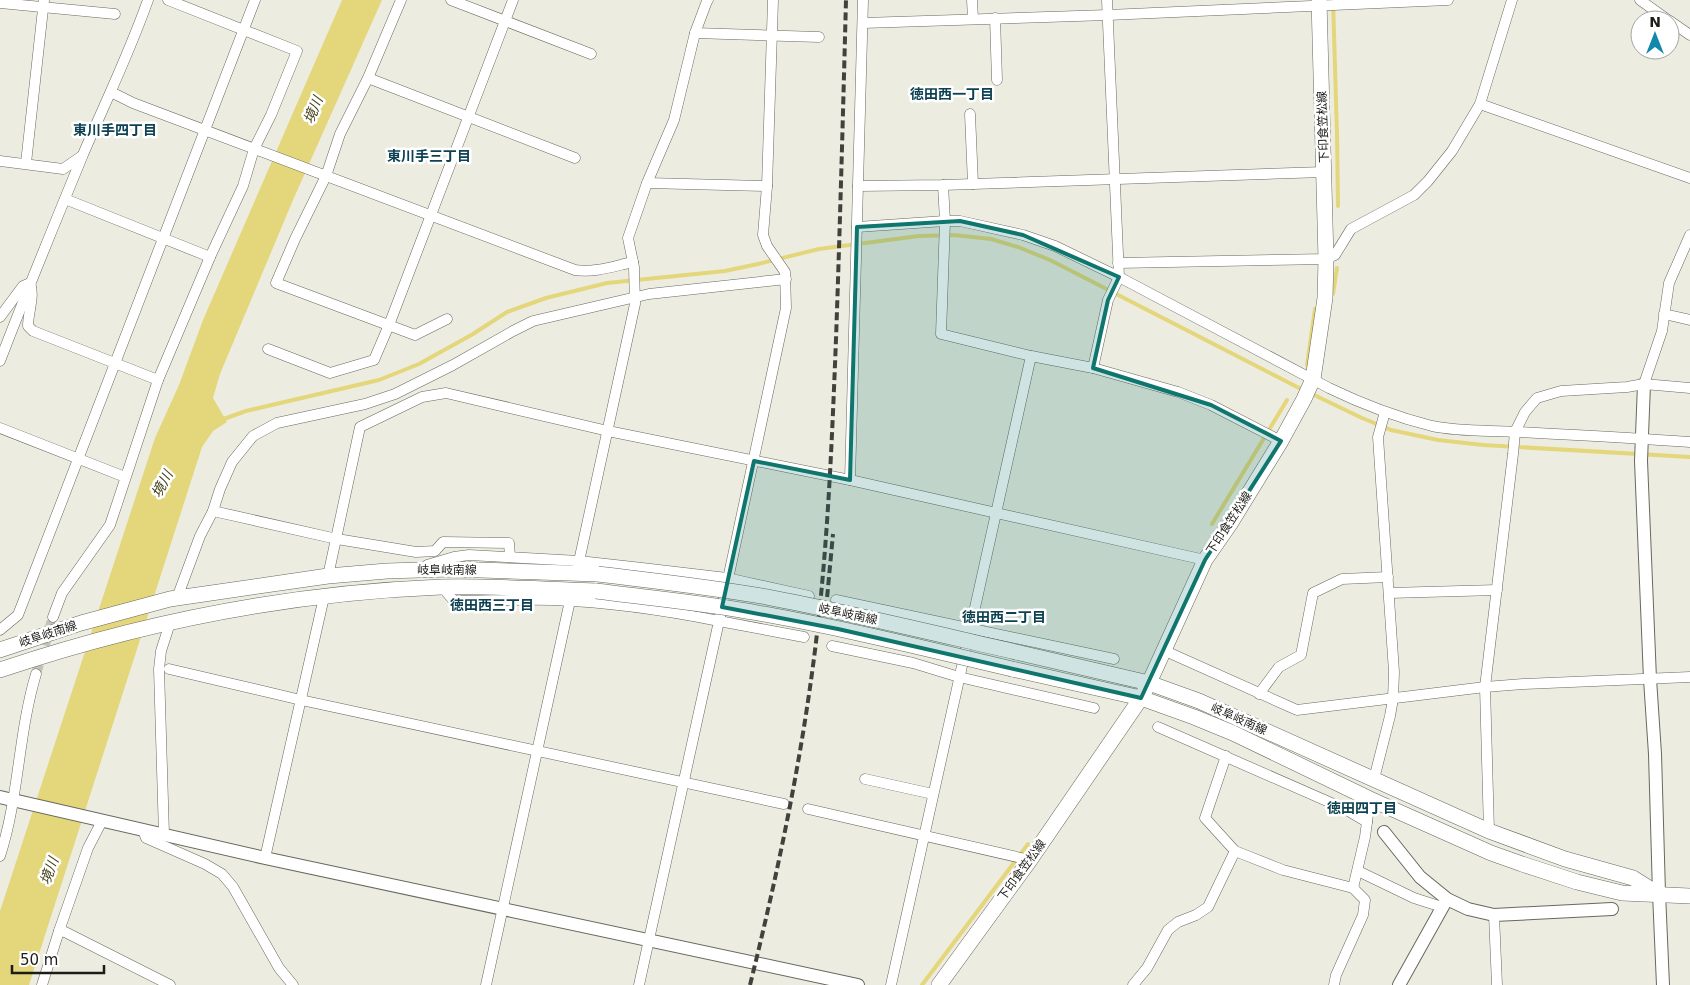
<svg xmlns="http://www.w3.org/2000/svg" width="1690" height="985" viewBox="0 0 1690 985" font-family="'DejaVu Sans','Noto Sans JP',sans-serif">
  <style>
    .water { fill: #e4d67b }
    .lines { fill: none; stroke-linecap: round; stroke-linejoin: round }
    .stream { stroke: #e4d67b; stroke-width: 4 }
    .minor-tunnel { stroke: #c3c2b9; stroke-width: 10; stroke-dasharray: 10 5; stroke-linecap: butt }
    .minor-casing { stroke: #69685e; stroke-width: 11 }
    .tertiary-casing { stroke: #69685e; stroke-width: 14 }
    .secondary-casing { stroke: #69685e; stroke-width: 16 }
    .minor { stroke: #fff; stroke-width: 10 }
    .tertiary { stroke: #fff; stroke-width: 12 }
    .secondary { stroke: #fff; stroke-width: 15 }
    .rail { stroke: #42413c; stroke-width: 4; stroke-dasharray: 8 4; stroke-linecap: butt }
    .secondary-bridge-casing { stroke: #69685e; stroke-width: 16; stroke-linecap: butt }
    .secondary-bridge { stroke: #fff; stroke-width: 15 }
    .marked { fill: #0f766e; fill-opacity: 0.2; stroke: #0f766e; stroke-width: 4; stroke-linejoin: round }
    .labels { text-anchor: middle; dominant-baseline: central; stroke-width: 5; stroke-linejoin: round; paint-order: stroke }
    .street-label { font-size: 12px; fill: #1c1c18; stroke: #fff }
    .neighbourhood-label { font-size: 14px; font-weight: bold; fill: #0e4253; stroke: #fff }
    .water-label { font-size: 14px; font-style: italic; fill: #47411a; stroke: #fff }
  </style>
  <rect width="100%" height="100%" fill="#edece1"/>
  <polygon class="water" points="342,0 382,0 293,200 220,374 213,398 227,422 213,431 202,447 29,985 0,985 0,911 155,438 179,385 203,320"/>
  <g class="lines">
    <g class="stream">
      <polyline points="1333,0 1337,134 1338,206"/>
      <polyline points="1333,294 1337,268"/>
      <polyline points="1307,365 1315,309"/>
      <polyline points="1310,393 1362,418 1391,430 1438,440 1483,445 1690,457"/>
      <polyline points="221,420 246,411 379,380 419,364 473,334 507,312 546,298 607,283 725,271 758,264 819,249 919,236 954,235 991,239 1018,247 1050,260 1303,390"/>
      <polyline points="1212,524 1287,400"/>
      <polyline points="922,985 1028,844"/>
    </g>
    <polyline class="minor-tunnel" points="36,674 53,617"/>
    <g class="minor-casing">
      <g id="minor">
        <polyline points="401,0 368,78 340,134 326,176 295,239 276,283 415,335 447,319"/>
        <polyline points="451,0 591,54"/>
        <polyline points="773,0 767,186 763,235 767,246 785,272 786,308 719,621 804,637"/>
        <polyline points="972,0 973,19"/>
        <polyline points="1640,0 1668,20"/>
        <polyline points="0,3 115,14"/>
        <polyline points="995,18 997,80"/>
        <polyline points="1670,21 1690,35"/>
        <polyline points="863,23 1108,15 1448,0"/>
        <polyline points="695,33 819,37"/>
        <polyline points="368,78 575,158"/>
        <path d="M 111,92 L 133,103 L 575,270 C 595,273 614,266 633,262"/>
        <polyline points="1480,104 1690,178"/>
        <polyline points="970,114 973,184"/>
        <polyline points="0,161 63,169 82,156"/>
        <polyline points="26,163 44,0"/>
        <polyline points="647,183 767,186"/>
        <polyline points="943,185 945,221 941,334 1031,356 1093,368 1178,392 1211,405 1281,441"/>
        <polyline points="858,186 943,185 1324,172"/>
        <polyline points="65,199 210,257"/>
        <path d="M 857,227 L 945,221 L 960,221 L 1023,235 L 1055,246 L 1119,277 L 1329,388 C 1362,404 1396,417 1432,426 C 1461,432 1490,430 1519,432 C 1576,435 1633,438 1690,442"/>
        <polyline points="1118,263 1326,259 1335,255 1351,229 1414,195 1428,181 1452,151 1480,104 1512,0"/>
        <polyline points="1664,314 1690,320"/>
        <path d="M 0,317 L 23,286 L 30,283 C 35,296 28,312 28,326 L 33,331 L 158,380"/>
        <polyline points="268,349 330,373 374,360 389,325 513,0"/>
        <path d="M 0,361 C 26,293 54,225 82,157 C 104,105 129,54 148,0"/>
        <polyline points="1093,368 1108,300 1119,277 1107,0"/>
        <polyline points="1644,384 1662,331 1669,283 1690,235"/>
        <polyline points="0,428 125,477"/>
        <polyline points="850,480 863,0"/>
        <polyline points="213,511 220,489 232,462 253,436 277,423 365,404 395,394 453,365 513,331 533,321 649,294 786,279"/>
        <polyline points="427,565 454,557 469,555 579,561 642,568 727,578 809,596"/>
        <polyline points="578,566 635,304 634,267 628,238 647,183 674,120 695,33 707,1 708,0"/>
        <polyline points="328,576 360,427 422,397 446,393 608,431 850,480 1205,560"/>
        <path d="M 442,587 L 454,601 C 486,601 520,599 553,600 C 608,602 664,610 719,621 L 639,985"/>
        <polyline points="1389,593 1497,590"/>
        <polyline points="177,598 200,536 213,511 337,539 416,552 435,551 443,542 509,543 510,557"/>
        <polyline points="836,600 1114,659"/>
        <polyline points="53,617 62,593 110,525 158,380 210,257 243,186 254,149 271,115 297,51 168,0"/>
        <polyline points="0,630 18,615 255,0"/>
        <polyline points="832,646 913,663 959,677 1094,708"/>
        <polyline points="1163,650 1297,710 1485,687 1523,684 1690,677"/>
        <polyline points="169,669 301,700 784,804"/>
        <polyline points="1259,694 1279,667 1301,655 1313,593 1342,579 1388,577"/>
        <polyline points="1158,727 1345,809 1367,822"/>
        <polyline points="1226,756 1205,818 1235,851 1283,870 1353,888 1365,837 1370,799"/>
        <polyline points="865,779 933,794"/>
        <polyline points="1374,779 1390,716 1393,699 1394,672 1378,437 1385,412"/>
        <polyline points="808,809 1030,860"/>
        <polyline points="143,830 146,838 205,864 222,874 233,887 279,968 293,985"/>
        <polyline points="1489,831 1485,687 1513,454 1515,432 1525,412 1537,398 1561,391 1627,387 1644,384 1690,388"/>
        <polyline points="164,835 159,669 161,651 170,623"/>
        <path d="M 0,856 C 19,798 18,734 36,674"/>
        <polyline points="265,858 324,597"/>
        <polyline points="1358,871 1414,898 1442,907"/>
        <polyline points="1494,915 1497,985"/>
        <polyline points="59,931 88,848 102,821"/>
        <polyline points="42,985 59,931 65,932 170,985"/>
        <polyline points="486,985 571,596"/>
        <polyline points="891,985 1031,356"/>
        <polyline points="1133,985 1147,968 1168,930 1178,922 1196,915 1208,907 1235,851"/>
        <polyline points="1334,985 1336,975 1363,915 1365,900 1353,888"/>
      </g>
    </g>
    <g class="tertiary-casing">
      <g id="tertiary">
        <polyline points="1644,384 1641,461 1650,679 1655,754 1659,893 1663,985"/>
        <polyline points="0,797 265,858 858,985"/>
        <polyline points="1384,832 1420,877 1447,899 1468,909 1494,915 1612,909"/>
        <polyline points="1399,985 1447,899"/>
      </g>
    </g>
    <g class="secondary-casing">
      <g id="secondary">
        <polyline points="0,650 81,623 170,599 328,576 387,571 451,569 598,574"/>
        <polyline points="1016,652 1149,683 1199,701 1489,831 1565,859 1633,878 1657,893"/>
        <polyline points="1012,669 1141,698 1194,717 1233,733 1370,799 1491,853 1522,864 1577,882 1622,893 1690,896"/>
        <path d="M 0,670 C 142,622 291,593 441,587 C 493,586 544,589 596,591"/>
        <polyline points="939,985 1030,860 1141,698 1149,683 1205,560 1230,524 1281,441 1304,399 1313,379 1325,298 1326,259 1319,0"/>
      </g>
    </g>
    <use href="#minor" class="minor"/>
    <use href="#tertiary" class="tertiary"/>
    <use href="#secondary" class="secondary"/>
    <g class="rail">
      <polyline points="826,609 833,534"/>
      <path d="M 750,985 C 778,872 802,758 816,642 C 828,541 832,440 836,339 C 840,226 843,113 846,0"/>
    </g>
    <g class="secondary-bridge-casing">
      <g id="secondary-bridge">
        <path d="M 598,574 C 655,581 711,587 767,597 C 851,613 933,633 1016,652"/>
        <path d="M 596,591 C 650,598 705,603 758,613 C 843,628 927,649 1012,669"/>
      </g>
    </g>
    <use href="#secondary-bridge" class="secondary-bridge"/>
  </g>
  <path class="marked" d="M 960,221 L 1023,235 L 1119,277 L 1108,300 L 1093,368 L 1211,405 L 1281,441 L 1205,560 L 1141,698 L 838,629 L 722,607 L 754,461 L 850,480 L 857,227 Z"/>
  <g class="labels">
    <g class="street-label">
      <text transform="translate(1323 127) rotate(-92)">下印食笠松線</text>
      <text transform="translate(1229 523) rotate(-57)">下印食笠松線</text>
      <text x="447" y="570">岐阜岐南線</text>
      <text transform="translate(848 614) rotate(12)">岐阜岐南線</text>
      <text transform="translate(48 634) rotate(-18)">岐阜岐南線</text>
      <text transform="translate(1239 719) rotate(24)">岐阜岐南線</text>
      <text transform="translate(1022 870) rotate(-54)">下印食笠松線</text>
    </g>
    <g class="neighbourhood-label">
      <text x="952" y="94">徳田西一丁目</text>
      <text x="115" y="130">東川手四丁目</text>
      <text x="429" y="156">東川手三丁目</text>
      <text x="492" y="605">徳田西三丁目</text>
      <text x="1004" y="617">徳田西二丁目</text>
      <text x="1362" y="808">徳田四丁目</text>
    </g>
    <g class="water-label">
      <text transform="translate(313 110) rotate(-67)">境川</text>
      <text transform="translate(162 484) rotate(-62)">境川</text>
      <text transform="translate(49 871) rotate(-70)">境川</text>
    </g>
  </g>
  <g transform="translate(1655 35)"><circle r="24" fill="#ffffff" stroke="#a4a4a3"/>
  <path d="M0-4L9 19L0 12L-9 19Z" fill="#1188ac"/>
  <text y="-8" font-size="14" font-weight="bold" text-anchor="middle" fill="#1c1c18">N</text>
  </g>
  <path d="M12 965v8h92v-8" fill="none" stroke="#1c1c18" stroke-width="2.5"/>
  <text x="20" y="965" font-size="15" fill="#1c1c18" stroke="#ffffff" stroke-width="4" paint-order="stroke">50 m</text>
</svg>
